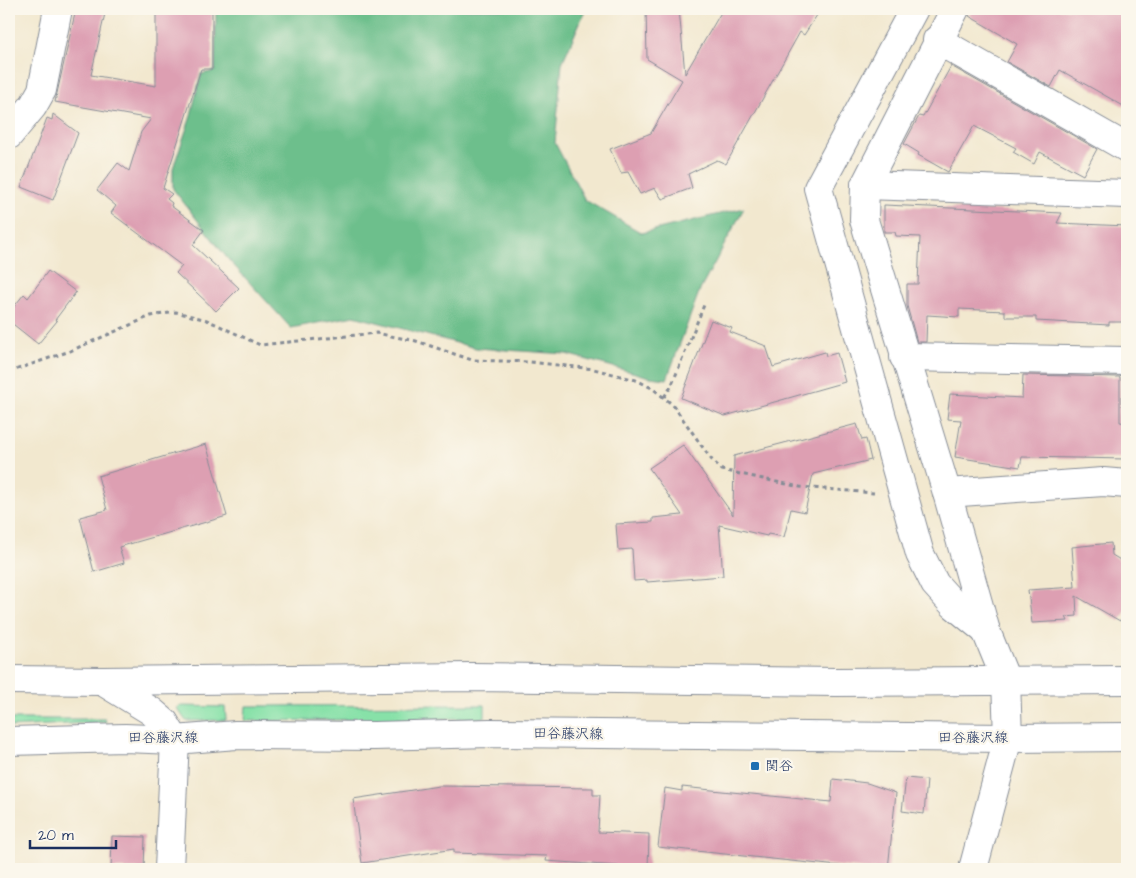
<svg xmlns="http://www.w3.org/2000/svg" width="1136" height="878" viewBox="0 0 1136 878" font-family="'Architects Daughter','Klee One',sans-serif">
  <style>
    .green { fill: #87e1a8; stroke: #518883 }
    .forest { fill: #6dbf8c; stroke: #447775 }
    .building { fill: #dd9fb2 }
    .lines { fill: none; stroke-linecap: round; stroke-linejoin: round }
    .street-casing { stroke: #868c96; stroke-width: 30 }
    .secondary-casing { stroke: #868c96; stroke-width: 30 }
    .path { stroke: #868c96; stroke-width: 3; stroke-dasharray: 4 4; stroke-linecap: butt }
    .street { stroke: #fff; stroke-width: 28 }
    .secondary { stroke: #fff; stroke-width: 28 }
    .poi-dot { fill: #1f6fb2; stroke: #fbf7ec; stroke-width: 2 }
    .labels { text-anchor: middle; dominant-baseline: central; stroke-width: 4.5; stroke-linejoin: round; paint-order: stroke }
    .street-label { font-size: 14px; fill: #1b2f5e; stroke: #fbf7ec }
    .poi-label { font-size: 14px; fill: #1b2f5e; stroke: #fbf7ec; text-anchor: start }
  </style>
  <rect width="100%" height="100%" fill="#fbf7ec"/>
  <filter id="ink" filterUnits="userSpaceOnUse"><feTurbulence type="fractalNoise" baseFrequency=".02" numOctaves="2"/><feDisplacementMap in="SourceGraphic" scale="10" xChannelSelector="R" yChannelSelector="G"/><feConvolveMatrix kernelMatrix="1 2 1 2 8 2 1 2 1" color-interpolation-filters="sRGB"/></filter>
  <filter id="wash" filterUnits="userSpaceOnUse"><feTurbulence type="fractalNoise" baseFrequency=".0096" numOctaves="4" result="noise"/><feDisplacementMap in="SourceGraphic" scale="20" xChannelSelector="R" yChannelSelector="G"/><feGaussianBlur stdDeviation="1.12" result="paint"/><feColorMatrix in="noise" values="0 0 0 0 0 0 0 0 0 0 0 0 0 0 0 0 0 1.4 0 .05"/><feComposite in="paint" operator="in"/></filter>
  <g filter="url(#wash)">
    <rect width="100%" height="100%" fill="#f2e8cf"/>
    <g class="green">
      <polygon points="485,705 485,718 245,721 246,706"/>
      <polygon points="181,706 225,707 226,720 186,721 177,708"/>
      <polygon points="9,719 105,719 106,722 9,727"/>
    </g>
    <polygon class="forest" points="216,9 586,9 562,63 555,143 585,200 642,233 744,208 699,292 667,379 650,377 566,354 476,348 354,316 291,328 227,258 173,189 173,168 190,119 201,74 215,71"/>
    <g id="blocks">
      <g class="building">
        <polygon points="76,9 106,9 91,75 156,86 156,9 212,9 212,69 201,69 163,188 172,194 167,199 172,203 171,206 204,230 193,245 239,288 216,311 176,273 182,266 111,213 116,206 97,190 118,163 129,171 141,132 151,119 55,102"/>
        <polygon points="646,9 679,9 685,74 723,9 821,9 804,35 800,32 726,164 717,160 688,174 692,188 662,199 655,188 640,194 628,172 621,173 610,149 651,133 682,80 647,59"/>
        <polygon points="971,9 1127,9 1127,108 1060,70 1051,87 1007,62 1017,44 969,16"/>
        <polygon points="951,66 1097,149 1083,175 1040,152 1034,164 1013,152 1016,148 974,126 948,172 918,155 919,153 904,144 919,116 923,117"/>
        <polygon points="53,114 78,133 53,200 21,187 47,118 52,120"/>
        <polygon points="884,205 1062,213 1057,223 1127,226 1127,322 1109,322 1109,325 1036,321 1036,317 1005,317 1005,311 959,309 959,317 927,315 926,342 917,342 907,306 907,284 918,284 920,237 896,236 895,232 884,232"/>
        <polygon points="48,271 76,292 55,320 57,321 38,344 9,321 9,313 24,294 28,298"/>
        <polygon points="711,320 732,328 730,332 766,346 773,367 825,352 826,356 837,353 845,382 725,416 681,398"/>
        <polygon points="1023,375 1120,377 1120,422 1127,423 1127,459 1022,457 1020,467 955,457 961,420 947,419 950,394 1022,398"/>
        <polygon points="857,424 862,440 866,439 871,460 813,474 805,512 791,509 784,537 768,534 767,536 719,525 723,576 647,582 647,580 634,581 632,549 618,550 616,524 653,522 653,518 682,515 649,468 683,445 733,515 734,456"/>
        <polygon points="206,444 227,516 119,547 124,563 94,572 80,517 107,510 98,476"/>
        <polygon points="1111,543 1112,555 1127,564 1127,609 1120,621 1076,596 1077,616 1066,617 1068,621 1032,623 1028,590 1075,587 1072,547"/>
        <polygon points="906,778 927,780 924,814 902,811"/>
        <polygon points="833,779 867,783 896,793 888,869 867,869 658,847 665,788 682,791 682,787 831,802"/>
        <polygon points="439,786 593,788 593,795 600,795 598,832 649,834 648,869 618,869 618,866 546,861 547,856 454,853 454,849 362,863 353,799"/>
        <polygon points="112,836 145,837 144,869 111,869"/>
      </g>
    </g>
  </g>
  <g filter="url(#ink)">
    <use href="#blocks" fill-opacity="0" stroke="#868c96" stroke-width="1"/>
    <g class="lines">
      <g class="street-casing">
        <g id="street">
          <polyline points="914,9 818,188 920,554 935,584 954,605 986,631"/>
          <polyline points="955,9 865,185 864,220 947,493 986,631 1006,680 1008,738 973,869"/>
          <polyline points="937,40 1127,148"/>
          <polyline points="9,135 33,106 42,90 58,9"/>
          <polyline points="865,185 1127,194"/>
          <polyline points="904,357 1127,361"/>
          <polyline points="947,493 1103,482 1127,484"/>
        </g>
      </g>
      <g class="secondary-casing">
        <g id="secondary">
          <polyline points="9,680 102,681 472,677 836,682 1127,680"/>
          <polyline points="102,681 151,711 165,723 175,740 169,869"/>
          <polyline points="9,741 125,738 175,740 236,735 374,736 490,733 1008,738 1127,737"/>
        </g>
      </g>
      <g class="path">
        <polyline points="9,372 70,351 151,316 176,312 207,320 260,345 376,333 416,341 472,360 530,362 594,369 636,380 652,388 673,405 711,459 722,470 800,487 874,493"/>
        <polyline points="664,397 671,387 704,305"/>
      </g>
      <use href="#street" class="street"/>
      <use href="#secondary" class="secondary"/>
    </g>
  </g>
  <rect class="poi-dot" x="750" y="761" width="10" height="10" rx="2.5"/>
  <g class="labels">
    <g class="street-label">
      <text transform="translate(568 734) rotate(1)">田谷藤沢線</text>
      <text x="163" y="738">田谷藤沢線</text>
      <text x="973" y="738">田谷藤沢線</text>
    </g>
    <g class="poi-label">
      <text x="765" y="766">関谷</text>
    </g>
  </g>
  <rect width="1136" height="878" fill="none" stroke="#fbf7ec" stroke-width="30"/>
  <path d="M30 840v8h86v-8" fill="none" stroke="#1b2f5e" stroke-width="2.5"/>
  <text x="38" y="840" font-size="15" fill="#1b2f5e" stroke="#fbf7ec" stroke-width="4" paint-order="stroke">20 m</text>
</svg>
